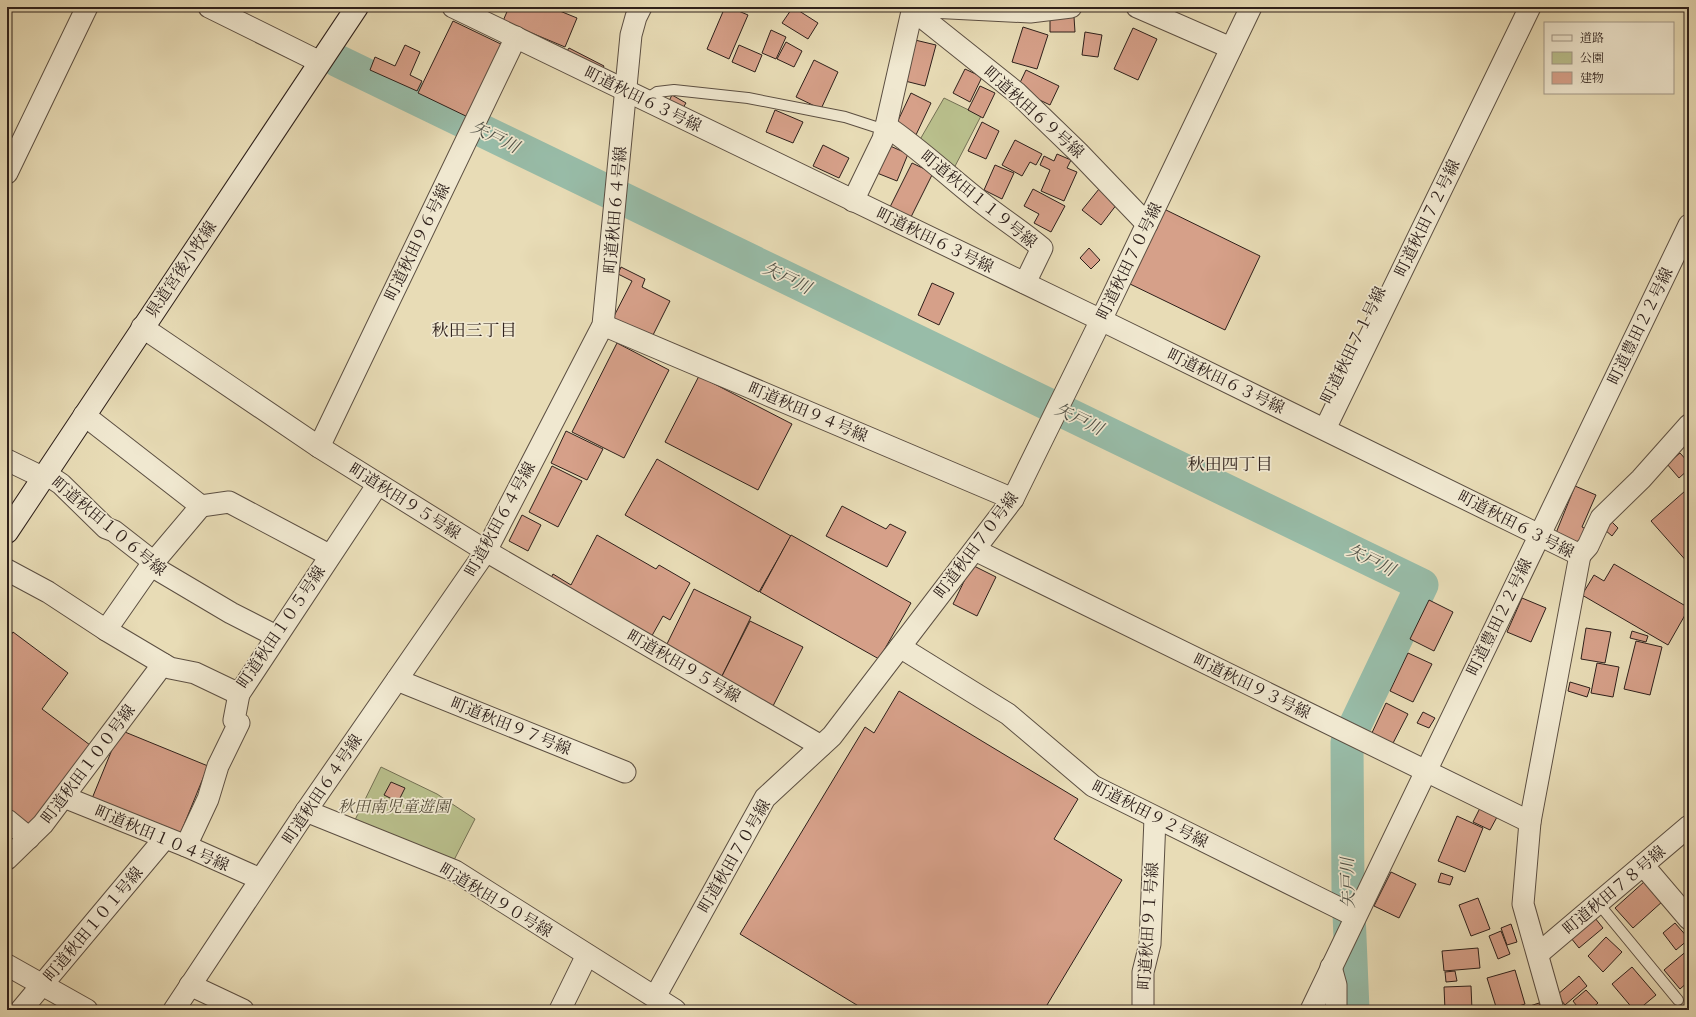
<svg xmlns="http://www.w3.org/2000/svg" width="1696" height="1017" viewBox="0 0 1696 1017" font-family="'IM FELL Great Primer','Noto Serif JP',serif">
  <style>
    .green { fill: #b9bf8c; stroke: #747054 }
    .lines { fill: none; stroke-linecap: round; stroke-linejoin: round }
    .river { stroke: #98bca8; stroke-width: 33 }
    .building { fill: #d6a089; stroke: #2e201b }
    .service-casing { stroke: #5c4f42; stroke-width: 12 }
    .minor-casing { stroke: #5c4f42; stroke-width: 23 }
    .secondary-casing { stroke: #2e201b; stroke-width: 24 }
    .service { stroke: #f0e8d0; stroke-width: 10 }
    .minor { stroke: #f0e8d0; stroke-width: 21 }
    .secondary { stroke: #f0e8d0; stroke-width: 22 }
    .labels { text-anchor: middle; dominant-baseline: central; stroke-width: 3.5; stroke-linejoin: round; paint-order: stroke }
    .street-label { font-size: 16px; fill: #2e201b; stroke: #f0e8d0 }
    .park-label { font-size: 16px; font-style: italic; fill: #58503d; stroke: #f0e8d0 }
    .water-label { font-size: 17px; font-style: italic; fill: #4e4f45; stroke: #f0e8d0 }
    .neighbourhood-label { font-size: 17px; fill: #2e201b; stroke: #f0e8d0 }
  </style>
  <rect width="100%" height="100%" fill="#e8dcb6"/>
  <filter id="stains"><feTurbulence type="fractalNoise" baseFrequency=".005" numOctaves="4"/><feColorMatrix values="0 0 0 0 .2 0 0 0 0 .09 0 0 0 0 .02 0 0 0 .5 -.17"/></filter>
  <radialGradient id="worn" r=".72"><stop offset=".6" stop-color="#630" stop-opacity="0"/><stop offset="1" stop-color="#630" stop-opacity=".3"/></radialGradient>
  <g class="green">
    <polygon points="944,98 981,116 952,172 918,143"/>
    <polygon points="381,767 437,794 475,819 453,862 354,822"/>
  </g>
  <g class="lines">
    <polyline class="river" points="338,61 1422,585 1347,742 1348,889 1353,1010"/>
  </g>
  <g class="building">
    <polygon points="509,7 550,7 577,18 565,47 503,21"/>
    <polygon points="725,7 729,7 748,15 729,59 707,49"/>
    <polygon points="793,7 818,23 808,39 782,23"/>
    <polygon points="1050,17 1074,17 1075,32 1050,32"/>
    <polygon points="453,21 507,47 472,119 418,93"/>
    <polygon points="1023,27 1048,35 1037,69 1012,62"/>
    <polygon points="1133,28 1157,39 1138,80 1114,69"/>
    <polygon points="771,30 786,37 776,59 762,53"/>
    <polygon points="1085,32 1102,35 1098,57 1082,55"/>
    <polygon points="915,40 936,45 925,86 905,81"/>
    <polygon points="786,42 802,51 794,67 777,59"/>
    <polygon points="405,45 420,52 410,75 422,81 417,91 370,70 375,57 395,66"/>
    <polygon points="739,45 762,55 755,72 732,62"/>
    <polygon points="569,48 604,66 601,72 565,54"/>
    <polygon points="814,60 838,72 821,109 796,97"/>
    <polygon points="965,69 982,77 970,102 953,93"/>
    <polygon points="1026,70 1059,86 1050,105 1017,89"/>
    <polygon points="980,86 995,93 983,118 968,110"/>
    <polygon points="911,93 931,103 915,137 895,127"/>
    <polygon points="672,95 686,103 681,111 668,103"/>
    <polygon points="775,110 803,122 793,143 766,132"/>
    <polygon points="982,122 999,131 986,159 968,151"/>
    <polygon points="1015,140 1042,154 1036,165 1030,162 1022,176 1002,165"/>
    <polygon points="823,145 849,158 839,178 813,166"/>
    <polygon points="888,145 908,154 897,181 877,173"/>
    <polygon points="1057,154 1071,160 1067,168 1077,172 1064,201 1041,191 1050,170 1040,165 1044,156 1054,161"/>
    <polygon points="912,163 933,173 910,219 889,209"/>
    <polygon points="995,165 1014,173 1002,199 984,190"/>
    <polygon points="1033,189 1065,206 1051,232 1034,223 1039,214 1024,206"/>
    <polygon points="1099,189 1117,204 1101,225 1082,210"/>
    <polygon points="1164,209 1260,256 1225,330 1128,283"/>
    <polygon points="1089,248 1100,260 1091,269 1080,258"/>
    <polygon points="621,267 645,279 642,287 670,301 650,341 611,322 632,281 618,274"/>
    <polygon points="932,283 954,293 939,325 918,315"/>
    <polygon points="617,343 669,370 624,458 572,432"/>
    <polygon points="699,376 792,424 758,490 665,442"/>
    <polygon points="566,431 603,449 587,480 551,463"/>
    <polygon points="1680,453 1689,463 1689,469 1679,478 1667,464"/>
    <polygon points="657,459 791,536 759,592 625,515"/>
    <polygon points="552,466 582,481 558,527 529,512"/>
    <polygon points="1575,486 1596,495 1582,527 1588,530 1582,544 1556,533"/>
    <polygon points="1685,491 1689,496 1689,564 1651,521"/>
    <polygon points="842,506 886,529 890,524 906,532 887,567 826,536"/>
    <polygon points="522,515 541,525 528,551 509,541"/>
    <polygon points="1612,522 1618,528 1612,536 1605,530"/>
    <polygon points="597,535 656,569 659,565 690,583 670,620 663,616 649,641 548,584 553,574 571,585"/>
    <polygon points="791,535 911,603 879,659 760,592"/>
    <polygon points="1614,564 1689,608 1668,645 1582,595 1594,575 1604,581"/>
    <polygon points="972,565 996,577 977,616 953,604"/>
    <polygon points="694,589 751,617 722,676 665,648"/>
    <polygon points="1522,598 1546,608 1531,642 1507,632"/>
    <polygon points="1429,600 1453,612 1434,651 1410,639"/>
    <polygon points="750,621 803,647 773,706 720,680"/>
    <polygon points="1586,628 1611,632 1605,663 1581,659"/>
    <polygon points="1632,631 1648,636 1646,642 1630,638"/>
    <polygon points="13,632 68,673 42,709 94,748 32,830 7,811 7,641"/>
    <polygon points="1636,641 1662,647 1650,695 1624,689"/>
    <polygon points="1408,653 1432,664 1413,702 1390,691"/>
    <polygon points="1597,663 1619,667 1613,697 1591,693"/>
    <polygon points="1570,682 1590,688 1587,697 1568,691"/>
    <polygon points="899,691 1078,799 1054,839 1122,880 1044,1010 865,1010 740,934 865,727 874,733"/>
    <polygon points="1386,703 1408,714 1391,747 1370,737"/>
    <polygon points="1423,712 1435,718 1429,728 1417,723"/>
    <polygon points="120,730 208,766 179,837 91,801"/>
    <polygon points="391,782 405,788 398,802 384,795"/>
    <polygon points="1480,808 1497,817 1490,830 1473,822"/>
    <polygon points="1457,816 1483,828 1465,872 1438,861"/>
    <polygon points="1391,872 1416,884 1399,918 1374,906"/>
    <polygon points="1441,873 1453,877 1450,885 1438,882"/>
    <polygon points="1645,881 1663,901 1633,928 1615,908"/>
    <polygon points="1478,898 1490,929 1471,936 1459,905"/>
    <polygon points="1595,918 1603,928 1579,948 1571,938"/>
    <polygon points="1675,923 1689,939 1676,950 1663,933"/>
    <polygon points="1511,924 1517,942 1507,945 1501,928"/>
    <polygon points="1501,931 1510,954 1498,959 1489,936"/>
    <polygon points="1606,937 1622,952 1603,972 1588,956"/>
    <polygon points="1478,948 1480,968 1444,971 1442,951"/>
    <polygon points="1689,949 1689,981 1680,989 1664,970"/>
    <polygon points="1632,967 1656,995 1638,1010 1634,1010 1612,984"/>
    <polygon points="1515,970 1525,1004 1506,1010 1497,1010 1487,978"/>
    <polygon points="1455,971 1457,981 1446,982 1445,972"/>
    <polygon points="1579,976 1587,986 1565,1005 1557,995"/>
    <polygon points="1471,986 1472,1010 1445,1010 1444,987"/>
    <polygon points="1586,990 1598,1003 1590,1010 1580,1010 1573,1001"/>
    <polygon points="1539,1003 1541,1010 1518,1010"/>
    <polygon points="1678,1003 1684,1010 1670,1010"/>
  </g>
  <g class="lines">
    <g class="service-casing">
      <g id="service">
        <polyline points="645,100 657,92 674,90 748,98 845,117 885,130"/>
        <polyline points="1598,903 1678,1000"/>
      </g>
    </g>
    <g class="minor-casing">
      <g id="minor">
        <polyline points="209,7 320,62"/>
        <polyline points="453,7 1101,320 1580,555 1530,822 1523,904 1553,1010"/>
        <polyline points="914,7 923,18 1017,93 1078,152 1147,224"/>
        <polyline points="930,7 1030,12 1071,7"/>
        <polyline points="1137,7 1231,48"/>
        <path d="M 886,126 C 920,149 949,177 981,202 C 1001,218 1022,231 1042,248 L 1025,283"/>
        <polyline points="7,173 87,7"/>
        <polyline points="853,201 883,139 913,7"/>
        <polyline points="603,325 1013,499"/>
        <polyline points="142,327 319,447 486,551 821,746"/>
        <polyline points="84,415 201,506 229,502 329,555"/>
        <polyline points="1325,429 1530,7"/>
        <polyline points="319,447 516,37"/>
        <polyline points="7,460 44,478"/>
        <polyline points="46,474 61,484 106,528 114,531 146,556 155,568 231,613 276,636"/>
        <polyline points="975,550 1530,822"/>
        <polyline points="1580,555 1588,546 1601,518 1641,479 1689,425"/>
        <polyline points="7,570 48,592 106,630 170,668 195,673 239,694 378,484"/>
        <polyline points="106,630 152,564 201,506"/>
        <polyline points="900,647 1008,714 1093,786 1355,916"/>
        <polyline points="397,680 625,772"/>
        <polyline points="64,797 186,846 260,879"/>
        <polyline points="306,811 455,871 675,1010"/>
        <polyline points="7,820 29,838"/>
        <polyline points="186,846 208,799 218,766 239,723 234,720 239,694"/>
        <polyline points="7,859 43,824 163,664"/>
        <polyline points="1643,865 1689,919"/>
        <polyline points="1538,954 1689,826"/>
        <polyline points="7,965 87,1010"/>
        <polyline points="1331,967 1336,985 1336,1010"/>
        <polyline points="190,985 243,1010"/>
        <polyline points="655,997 765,798 832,736 1013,499 1101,320 1251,7"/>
        <polyline points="21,1010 165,838"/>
        <polyline points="174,1010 306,811 486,551 603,325 631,35 636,17 641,7"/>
        <polyline points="560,1010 587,955"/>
        <polyline points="1143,1010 1143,972 1150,944 1155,818"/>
        <polyline points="1311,1010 1689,225"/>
      </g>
    </g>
    <g class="secondary-casing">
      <polyline id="secondary" points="7,532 357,7"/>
    </g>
    <use href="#service" class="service"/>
    <use href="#minor" class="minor"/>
    <use href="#secondary" class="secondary"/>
  </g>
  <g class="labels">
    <g class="street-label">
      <text transform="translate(643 99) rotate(26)">町道秋田６３号線</text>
      <text transform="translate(1034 112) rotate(42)">町道秋田６９号線</text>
      <text transform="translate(979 199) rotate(39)">町道秋田１１９号線</text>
      <text transform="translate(615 210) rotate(-85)">町道秋田６４号線</text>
      <text transform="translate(1427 218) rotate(-64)">町道秋田７２号線</text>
      <text transform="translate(935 240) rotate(26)">町道秋田６３号線</text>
      <text transform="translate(417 242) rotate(-64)">町道秋田９６号線</text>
      <text transform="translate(1129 261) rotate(-64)">町道秋田７０号線</text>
      <text transform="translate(181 269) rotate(-56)">県道宮後小牧線</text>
      <text transform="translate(1640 326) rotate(-64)">町道豊田２２号線</text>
      <text transform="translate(1353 345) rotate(-64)">町道秋田７１号線</text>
      <text transform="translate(1226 381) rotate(26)">町道秋田６３号線</text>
      <text transform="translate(808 412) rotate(23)">町道秋田９４号線</text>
      <text transform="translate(405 501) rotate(32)">町道秋田９５号線</text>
      <text transform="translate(500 519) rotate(-61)">町道秋田６４号線</text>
      <text transform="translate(1516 524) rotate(27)">町道秋田６３号線</text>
      <text transform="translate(109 526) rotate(40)">町道秋田１０６号線</text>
      <text transform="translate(976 545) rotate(-53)">町道秋田７０号線</text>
      <text transform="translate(1499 617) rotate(-64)">町道豊田２２号線</text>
      <text transform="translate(281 627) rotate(-56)">町道秋田１０５号線</text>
      <text transform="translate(684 666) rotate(30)">町道秋田９５号線</text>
      <text transform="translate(1252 686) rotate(26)">町道秋田９３号線</text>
      <text transform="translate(511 726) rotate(22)">町道秋田９７号線</text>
      <text transform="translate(88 764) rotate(-53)">町道秋田１００号線</text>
      <text transform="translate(322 789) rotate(-56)">町道秋田６４号線</text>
      <text transform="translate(1150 814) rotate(27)">町道秋田９２号線</text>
      <text transform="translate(162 838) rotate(23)">町道秋田１０４号線</text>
      <text transform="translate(734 856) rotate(-60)">町道秋田７０号線</text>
      <text transform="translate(1614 890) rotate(-40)">町道秋田７８号線</text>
      <text transform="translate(496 900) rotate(31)">町道秋田９０号線</text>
      <text transform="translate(93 924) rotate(-50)">町道秋田１０１号線</text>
      <text transform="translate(1148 926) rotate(-86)">町道秋田９１号線</text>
    </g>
    <g class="park-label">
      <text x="394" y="806">秋田南児童遊園</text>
    </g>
    <g class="water-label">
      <text transform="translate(495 137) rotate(26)">矢戸川</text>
      <text transform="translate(787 278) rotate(26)">矢戸川</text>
      <text transform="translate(1079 419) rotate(26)">矢戸川</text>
      <text transform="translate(1371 560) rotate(26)">矢戸川</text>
      <text transform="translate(1348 883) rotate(-91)">矢戸川</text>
    </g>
    <g class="neighbourhood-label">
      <text x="474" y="330">秋田三丁目</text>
      <text x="1230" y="464">秋田四丁目</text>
    </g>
  </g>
  <rect width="1696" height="1017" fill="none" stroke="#e8dcb6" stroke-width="24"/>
  <rect x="8" y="8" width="1680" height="1001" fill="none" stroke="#2e201b" stroke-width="2"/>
  <rect x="12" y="12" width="1672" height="993" fill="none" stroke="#2e201b"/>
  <rect x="1544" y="22" width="130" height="72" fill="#f0e8d0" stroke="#a29888"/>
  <rect x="1552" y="35" width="20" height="6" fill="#f0e8d0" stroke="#a29888"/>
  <text x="1580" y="42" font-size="12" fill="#2e201b">道路</text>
  <rect x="1552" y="52" width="20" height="12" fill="#b9bf8c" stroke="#a29888"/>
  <text x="1580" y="62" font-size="12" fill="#2e201b">公園</text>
  <rect x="1552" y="72" width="20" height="12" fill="#d6a089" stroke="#a29888"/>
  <text x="1580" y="82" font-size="12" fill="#2e201b">建物</text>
  <rect width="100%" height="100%" filter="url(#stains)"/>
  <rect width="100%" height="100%" fill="url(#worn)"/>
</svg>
